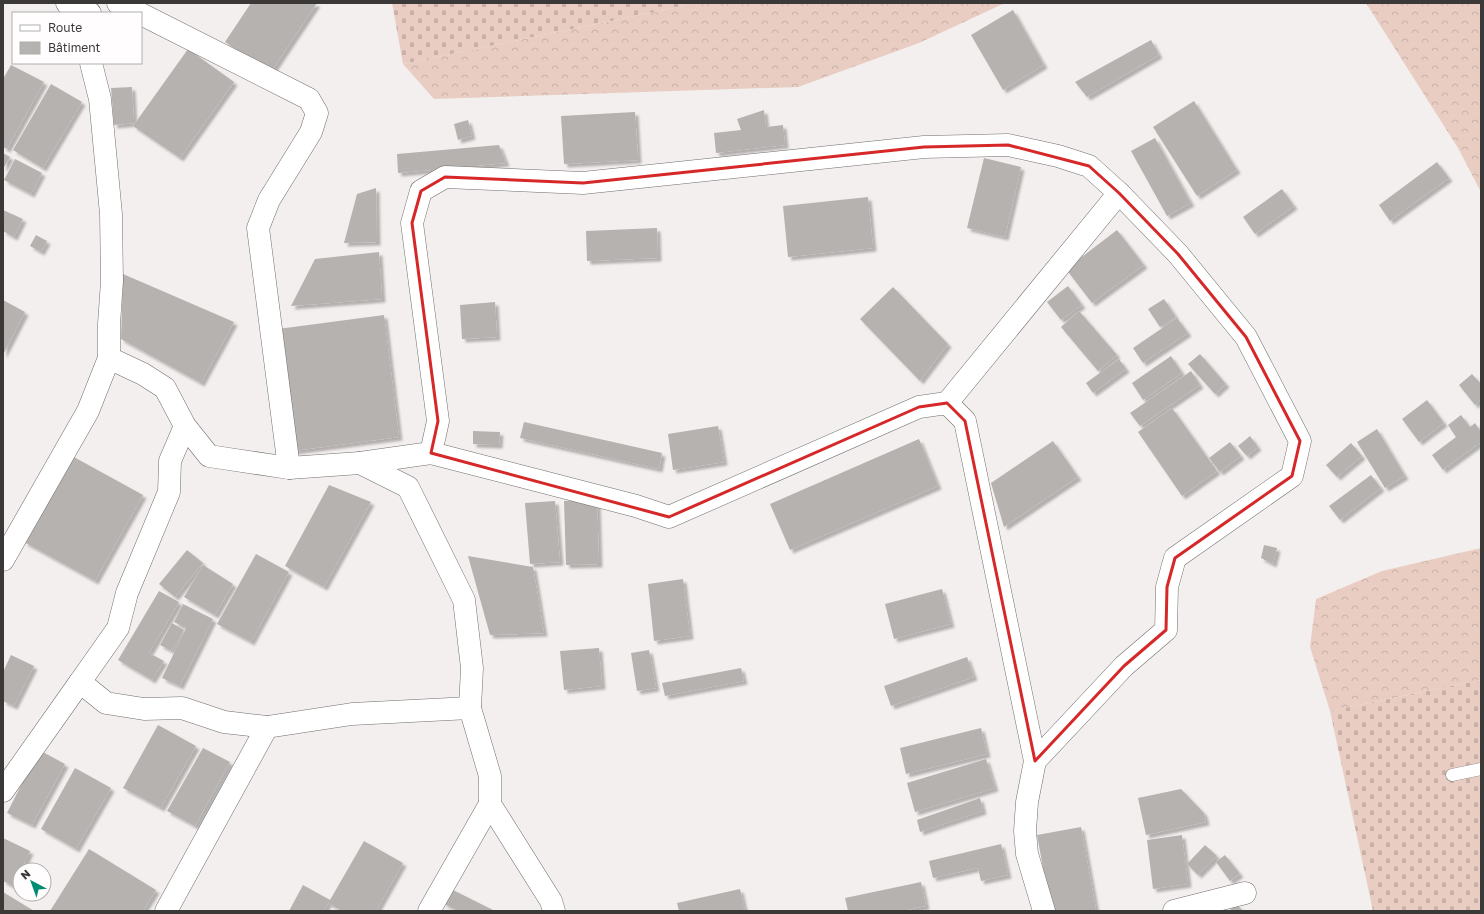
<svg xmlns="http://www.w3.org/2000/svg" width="1484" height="914" viewBox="0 0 1484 914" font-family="'Golos Text',sans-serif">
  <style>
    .forest { fill: url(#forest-crowns) }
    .cemetery { fill: url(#cemetery-stones) }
    .building { fill: #b5b2b0; filter: url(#shadow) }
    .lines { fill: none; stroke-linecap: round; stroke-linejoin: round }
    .service-casing { stroke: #716e6d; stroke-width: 13 }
    .minor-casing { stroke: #716e6d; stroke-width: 23 }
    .service { stroke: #fff; stroke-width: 12 }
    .minor { stroke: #fff; stroke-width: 22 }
    .marked { fill: none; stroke: #d62828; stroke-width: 3; stroke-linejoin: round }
  </style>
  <defs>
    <pattern id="forest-crowns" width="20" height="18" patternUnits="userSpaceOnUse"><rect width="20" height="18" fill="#e9cdc2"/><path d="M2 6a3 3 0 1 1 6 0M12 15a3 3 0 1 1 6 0" fill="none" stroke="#c9b1a7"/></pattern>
    <pattern id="cemetery-stones" width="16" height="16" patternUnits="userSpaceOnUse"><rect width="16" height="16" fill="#e9cdc2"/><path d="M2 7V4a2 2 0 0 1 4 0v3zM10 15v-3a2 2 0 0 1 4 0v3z" fill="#c9b1a7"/></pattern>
    <filter id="shadow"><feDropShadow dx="3.5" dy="3.5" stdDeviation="1" flood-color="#0004"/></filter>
  </defs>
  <rect width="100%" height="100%" fill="#f3efee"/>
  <g class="forest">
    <polygon points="698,3 1005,3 919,43 798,87 434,99 403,64"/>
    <polygon points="1366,3 1481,3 1481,192 1458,148"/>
    <polygon points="1481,548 1481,680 1330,711 1310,647 1316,599 1382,571"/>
  </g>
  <g class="cemetery">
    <polygon points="392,3 698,3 403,64"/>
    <polygon points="1481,680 1481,911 1373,911 1330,711"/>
  </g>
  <g class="building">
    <polygon points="251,3 317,3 271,72 225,42"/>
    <polygon points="1013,10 1044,65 1003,90 971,35"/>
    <polygon points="1151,40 1159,55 1087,97 1075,82"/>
    <polygon points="188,49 234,82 180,158 133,126"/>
    <polygon points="11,65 44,82 7,149 3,147 3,79"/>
    <polygon points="51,84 82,102 43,168 13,150"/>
    <polygon points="132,87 134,123 114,125 111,88"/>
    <polygon points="1194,101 1237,170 1197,196 1153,127"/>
    <polygon points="764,110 766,127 783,125 785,145 716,153 714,133 741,130 737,119"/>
    <polygon points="635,112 638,160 564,164 561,116"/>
    <polygon points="468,120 472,136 458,140 454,124"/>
    <polygon points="1155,138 1191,203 1167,216 1131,151"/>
    <polygon points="499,145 506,163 398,173 397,154"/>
    <polygon points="3,153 10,157 3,169"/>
    <polygon points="984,158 1021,167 1005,237 967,228"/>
    <polygon points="15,159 42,173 31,194 4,180"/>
    <polygon points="1437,162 1449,178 1390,221 1379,205"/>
    <polygon points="376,188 377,242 344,243 357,194"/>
    <polygon points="1282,189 1294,206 1255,234 1243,217"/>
    <polygon points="868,197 873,248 788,257 783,206"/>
    <polygon points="3,210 23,219 14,237 3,231"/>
    <polygon points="657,228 658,258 587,261 586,231"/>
    <polygon points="1117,230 1144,265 1092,303 1066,269"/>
    <polygon points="36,235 47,241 41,252 30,246"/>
    <polygon points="379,252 382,299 291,306 315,259"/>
    <polygon points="123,274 234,322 201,383 121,339"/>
    <polygon points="1068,286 1082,305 1061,320 1047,302"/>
    <polygon points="893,287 948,344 920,381 860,319"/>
    <polygon points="1164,299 1176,317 1160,327 1148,309"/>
    <polygon points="3,300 25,312 3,355"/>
    <polygon points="495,302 497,337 462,339 460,305"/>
    <polygon points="1079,311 1117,355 1098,371 1061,327"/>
    <polygon points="384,315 399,437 293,451 278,329"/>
    <polygon points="1177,318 1188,333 1143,363 1133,348"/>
    <polygon points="1200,354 1226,384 1215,394 1188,364"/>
    <polygon points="1171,356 1182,373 1143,400 1132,383"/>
    <polygon points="1119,359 1126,369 1093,393 1086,383"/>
    <polygon points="1191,371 1200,385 1140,426 1130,413"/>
    <polygon points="1472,374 1481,384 1481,399 1475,405 1459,385"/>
    <polygon points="1427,400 1444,423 1419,442 1402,419"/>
    <polygon points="1172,408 1217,471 1182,496 1138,432"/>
    <polygon points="1461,415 1470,427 1475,423 1481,432 1481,442 1443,470 1432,455 1456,437 1448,425"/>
    <polygon points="524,422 662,453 659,469 520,438"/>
    <polygon points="718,426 724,462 673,470 668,434"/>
    <polygon points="1377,429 1405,476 1385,488 1357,442"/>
    <polygon points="473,431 500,432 499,445 473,444"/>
    <polygon points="1250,436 1258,447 1247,456 1238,446"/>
    <polygon points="919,439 938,486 790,550 770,504"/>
    <polygon points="1053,441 1078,477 1004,527 991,483"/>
    <polygon points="1230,442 1241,456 1220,472 1209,458"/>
    <polygon points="1351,443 1362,456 1337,477 1326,465"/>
    <polygon points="72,456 143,495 95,581 24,542"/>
    <polygon points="1371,475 1381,488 1340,520 1329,506"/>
    <polygon points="329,485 371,502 324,587 285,566"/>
    <polygon points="597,499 599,564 566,565 564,501"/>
    <polygon points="555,501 560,562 530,564 525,503"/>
    <polygon points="1264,545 1277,548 1273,564 1261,558"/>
    <polygon points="187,550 203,563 175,597 159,584"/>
    <polygon points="256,554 289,572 251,642 217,624"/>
    <polygon points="468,556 533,567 544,633 490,635"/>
    <polygon points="203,565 233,584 215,615 184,597"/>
    <polygon points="683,579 690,636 654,641 648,584"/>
    <polygon points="942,589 951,624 894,639 885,604"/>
    <polygon points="159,591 179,602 149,653 164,661 152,680 118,660"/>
    <polygon points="183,604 213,619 180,686 162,678 186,628 174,622"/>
    <polygon points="172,623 184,630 172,651 160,645"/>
    <polygon points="599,648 602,686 564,690 560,651"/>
    <polygon points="649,650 656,688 637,691 631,653"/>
    <polygon points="11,655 34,666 14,706 3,701 3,672"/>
    <polygon points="967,657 974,677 891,706 884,686"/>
    <polygon points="741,668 744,681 665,696 662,683"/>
    <polygon points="158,725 196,746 161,808 123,788"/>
    <polygon points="981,728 987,754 906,774 900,748"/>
    <polygon points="203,748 230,762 195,826 167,811"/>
    <polygon points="39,750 65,764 32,825 7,813"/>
    <polygon points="986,759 995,788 915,812 907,783"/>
    <polygon points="75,768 111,788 76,849 41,829"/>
    <polygon points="1181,789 1204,813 1206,822 1146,835 1138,798"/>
    <polygon points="980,798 983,811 920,832 917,820"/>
    <polygon points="1081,827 1096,910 1051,911 1037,835"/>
    <polygon points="1182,835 1188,884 1153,889 1147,840"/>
    <polygon points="3,838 30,851 13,886 3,881"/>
    <polygon points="364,841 403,863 376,911 342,911 328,903 324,911 289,911 303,885 330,900"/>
    <polygon points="1001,844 1008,875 981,881 978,868 933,878 929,861"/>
    <polygon points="1205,845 1217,856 1198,875 1187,864"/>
    <polygon points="89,849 156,890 143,911 50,911"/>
    <polygon points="1225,855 1240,874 1230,881 1216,862"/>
    <polygon points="921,882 926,906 902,911 848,911 845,898"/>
    <polygon points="449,888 495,911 458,911 443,903"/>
    <polygon points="740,889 745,911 679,911 677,903"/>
    <polygon points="3,892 34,911 3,911"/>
    <polygon points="1236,904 1243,911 1229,911"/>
  </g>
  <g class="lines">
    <g class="service-casing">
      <polyline id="service" points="1452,775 1481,769"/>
    </g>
    <g class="minor-casing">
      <g id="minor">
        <polyline points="67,3 90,13"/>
        <polyline points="118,3 138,13"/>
        <polyline points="141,14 309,99 317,113 311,132 269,200 258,228 289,468"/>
        <polyline points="109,358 143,374 165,388 185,426 209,456 289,468 360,463 408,487 464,600 472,668 470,708 490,776 490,804 551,901 554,911"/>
        <polyline points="947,403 1119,193"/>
        <polyline points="431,453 636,506 669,517 919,407 947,403 965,421 1035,761"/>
        <polyline points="360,463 431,453 438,421 412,223 421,191 445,177 583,183 924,147 1008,145 1058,156 1089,166 1119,193 1178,254 1246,337 1300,441 1292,476 1175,558 1167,587 1166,630 1124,666 1035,761 1027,802 1025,831 1027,854 1044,911"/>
        <polyline points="3,560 88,411 109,358 109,324 112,281 111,214 100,99 91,63"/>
        <polyline points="80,682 118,628 127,593 169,492 170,461 185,426"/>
        <polyline points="3,791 80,682 106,703 144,709 182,708 224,722 267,727 352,714 470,708"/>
        <polyline points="166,911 267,727"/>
        <polyline points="429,911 490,804"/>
        <polyline points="1174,911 1245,893"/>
      </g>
    </g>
    <use href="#service" class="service"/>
    <use href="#minor" class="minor"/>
  </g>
  <path class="marked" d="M 1008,145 L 1089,166 L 1119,193 L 1178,254 L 1246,337 L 1300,441 L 1292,476 L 1175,558 L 1167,587 L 1166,630 L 1124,666 L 1035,761 L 965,421 L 947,403 L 919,407 L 669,517 L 431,453 L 438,421 L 412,223 L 421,191 L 445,177 L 583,183 L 924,147 Z"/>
  <rect width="1484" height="914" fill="none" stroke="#3a3938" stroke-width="8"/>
  <rect x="12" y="12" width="130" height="52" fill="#fffdfd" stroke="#b0afae"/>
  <rect x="20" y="25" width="20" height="6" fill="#ffffff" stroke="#b0afae"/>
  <text x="48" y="32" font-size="12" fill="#3a3938">Route</text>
  <rect x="20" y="42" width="20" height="12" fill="#b5b2b0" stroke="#b0afae"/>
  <text x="48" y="52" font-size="12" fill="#3a3938">Bâtiment</text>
  <g transform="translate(32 882) rotate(319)"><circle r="19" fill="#fffdfd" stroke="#b0afae"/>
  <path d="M0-3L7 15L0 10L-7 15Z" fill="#008b73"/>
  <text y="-6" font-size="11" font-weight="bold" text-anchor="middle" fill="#3a3938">N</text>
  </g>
</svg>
